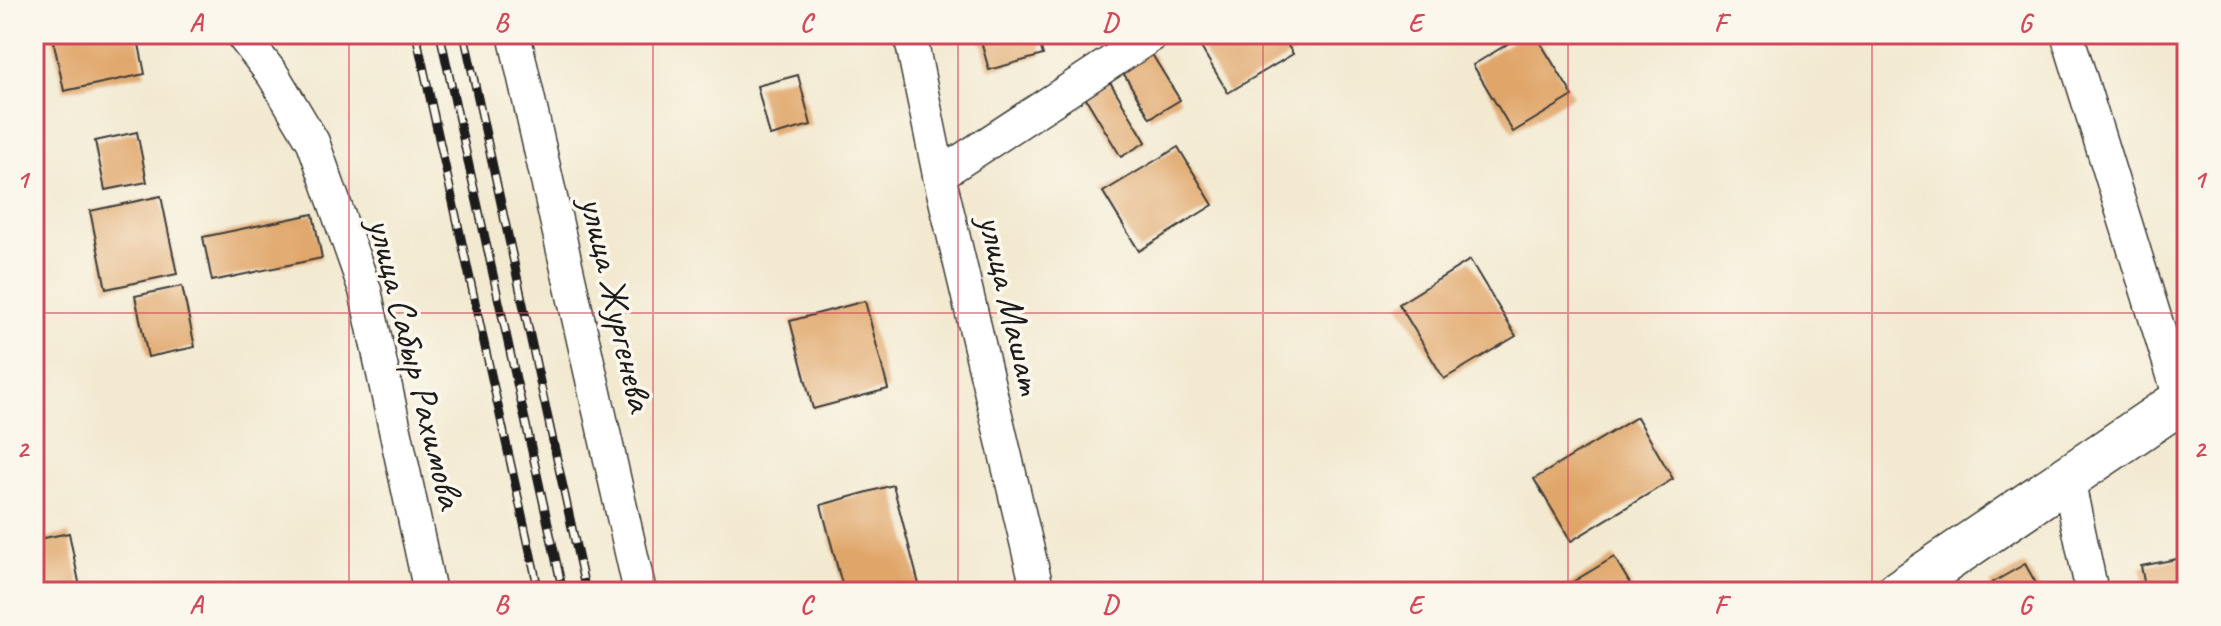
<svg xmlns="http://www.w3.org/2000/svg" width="2221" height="626" viewBox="0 0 2221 626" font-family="Caveat,sans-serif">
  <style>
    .building { fill: #e0a669 }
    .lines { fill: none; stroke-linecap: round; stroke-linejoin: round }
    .street-casing { stroke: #3c3b37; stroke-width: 35 }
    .secondary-casing { stroke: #3c3b37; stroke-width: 47 }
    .street { stroke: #fff; stroke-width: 32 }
    .secondary { stroke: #fff; stroke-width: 44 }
    .rail-casing { stroke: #1c1c1c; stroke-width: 9 }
    .rail { stroke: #fbf7ec; stroke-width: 6; stroke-dasharray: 18; stroke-linecap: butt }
    .grid { fill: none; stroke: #d1495b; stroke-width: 2; stroke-opacity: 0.55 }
    .labels { text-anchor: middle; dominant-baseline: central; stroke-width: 7; stroke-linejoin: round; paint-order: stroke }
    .street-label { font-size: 38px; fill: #1c1c1c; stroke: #fbf7ec }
    .neatline { fill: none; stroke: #d1495b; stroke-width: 3 }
    .grid-label { font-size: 26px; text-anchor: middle; font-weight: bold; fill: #d1495b }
  </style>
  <rect width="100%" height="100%" fill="#fbf7ec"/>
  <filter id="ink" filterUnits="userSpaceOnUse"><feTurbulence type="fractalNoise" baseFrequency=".0125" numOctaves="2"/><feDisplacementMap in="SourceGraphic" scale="16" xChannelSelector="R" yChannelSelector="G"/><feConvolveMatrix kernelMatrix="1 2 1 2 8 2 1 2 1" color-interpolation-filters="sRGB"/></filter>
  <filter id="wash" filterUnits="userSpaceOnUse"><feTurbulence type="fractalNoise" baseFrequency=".006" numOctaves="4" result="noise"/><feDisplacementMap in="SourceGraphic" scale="32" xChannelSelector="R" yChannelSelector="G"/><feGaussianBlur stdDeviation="1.8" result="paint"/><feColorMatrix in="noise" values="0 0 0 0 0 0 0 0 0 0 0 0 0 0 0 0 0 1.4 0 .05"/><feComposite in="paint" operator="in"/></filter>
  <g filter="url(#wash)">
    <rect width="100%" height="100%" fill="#f2e9d0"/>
    <g id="blocks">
      <g class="building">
        <polygon points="52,34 137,34 145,74 64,91"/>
        <polygon points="979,34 1037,34 1043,55 989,70"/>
        <polygon points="1193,34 1281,34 1293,54 1228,93"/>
        <polygon points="1524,34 1535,34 1573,96 1513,132 1473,65"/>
        <polygon points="1150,51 1180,100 1150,118 1121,69"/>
        <polygon points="798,75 811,125 770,136 757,86"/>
        <polygon points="1110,82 1146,142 1121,157 1085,97"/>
        <polygon points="137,132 147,182 105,190 95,141"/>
        <polygon points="1178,147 1213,205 1139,251 1103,192"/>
        <polygon points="161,196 177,274 106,289 90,211"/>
        <polygon points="313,214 322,258 212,281 203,237"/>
        <polygon points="1470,260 1516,336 1444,379 1399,304"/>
        <polygon points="182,286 195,347 148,357 135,296"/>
        <polygon points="865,301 888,389 813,409 790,321"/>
        <polygon points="1637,417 1673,479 1571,541 1534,479"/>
        <polygon points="893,485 921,592 844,592 821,505"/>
        <polygon points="69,533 81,592 34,592 34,540"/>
        <polygon points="1614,557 1635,592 1556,592"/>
        <polygon points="2187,557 2187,592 2146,592 2141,566"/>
        <polygon points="2025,564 2041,592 1995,592 1990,584"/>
      </g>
    </g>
  </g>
  <g filter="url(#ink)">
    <use href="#blocks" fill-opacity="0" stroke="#3c3b37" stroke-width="2"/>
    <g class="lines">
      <g class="street-casing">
        <g id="street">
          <polyline points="241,34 273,75 313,142 365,290 430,592"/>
          <polyline points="514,34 640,592"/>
          <polyline points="910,34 939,175 1038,592"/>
          <polyline points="2067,34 2181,401"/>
          <polyline points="939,175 1154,34"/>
          <polyline points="2068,479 2092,592"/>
        </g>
      </g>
      <g class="secondary-casing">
        <polyline id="secondary" points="1899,592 2187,397"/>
      </g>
      <use href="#street" class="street"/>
      <use href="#secondary" class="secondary"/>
      <g class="rail-casing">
        <g id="rail">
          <polyline points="416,34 539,592"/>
          <polyline points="440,34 563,592"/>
          <polyline points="464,34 586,592"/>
        </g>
      </g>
      <use href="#rail" class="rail"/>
    </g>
  </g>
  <path class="grid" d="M 349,34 L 349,592M 653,34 L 653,592M 958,34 L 958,592M 1263,34 L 1263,592M 1568,34 L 1568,592M 1872,34 L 1872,592M 34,313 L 2187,313"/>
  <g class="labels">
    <g class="street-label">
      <text transform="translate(617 304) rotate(77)">улица Жургенева</text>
      <text transform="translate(1011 304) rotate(77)">улица Машат</text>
      <text transform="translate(416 363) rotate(76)">улица Сабыр Рахимова</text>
    </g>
  </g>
  <rect width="2221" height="626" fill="none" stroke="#fbf7ec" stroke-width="88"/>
  <rect x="44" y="44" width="2133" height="538" class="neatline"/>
  <g class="grid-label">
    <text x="196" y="31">A</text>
    <text x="501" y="31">B</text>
    <text x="806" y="31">C</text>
    <text x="1110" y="31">D</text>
    <text x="1415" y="31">E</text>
    <text x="1720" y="31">F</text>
    <text x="2025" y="31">G</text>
    <text x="22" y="188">1</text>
    <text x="2199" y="188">1</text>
    <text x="22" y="457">2</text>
    <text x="2199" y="457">2</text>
    <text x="196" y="613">A</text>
    <text x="501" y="613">B</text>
    <text x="806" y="613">C</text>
    <text x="1110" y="613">D</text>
    <text x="1415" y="613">E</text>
    <text x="1720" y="613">F</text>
    <text x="2025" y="613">G</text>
  </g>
</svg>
